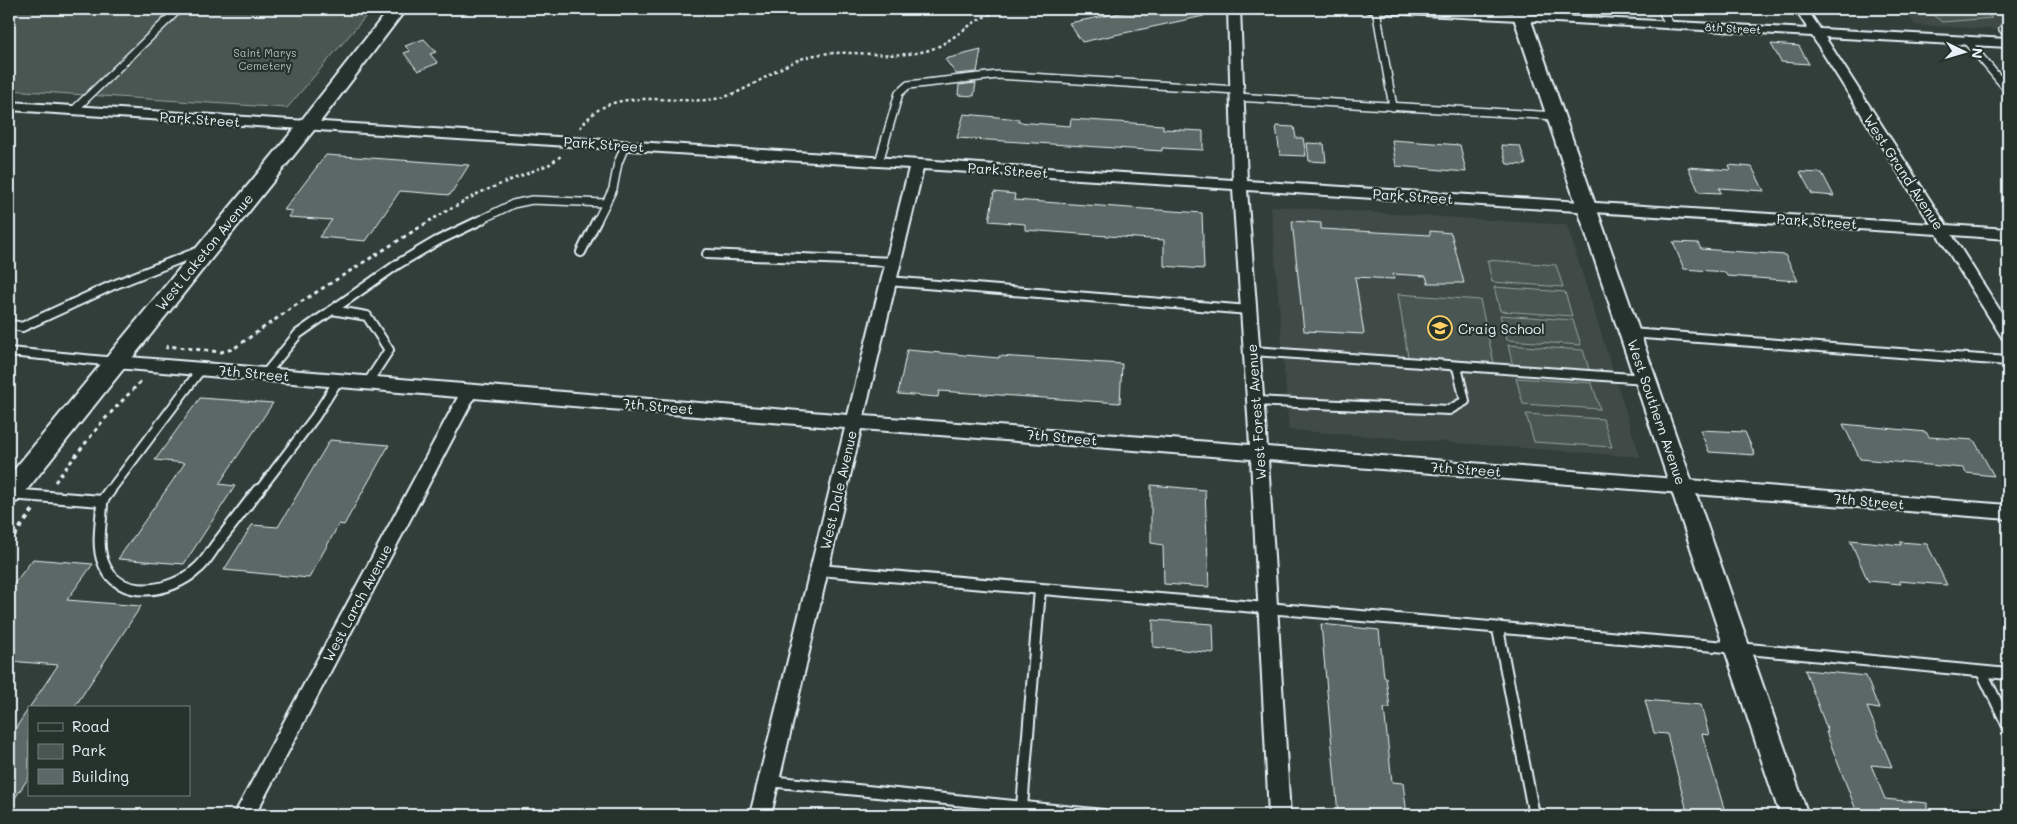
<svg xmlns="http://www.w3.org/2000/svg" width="2017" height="824" viewBox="0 0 2017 824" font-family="Mali,sans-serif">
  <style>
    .built { fill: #3f4b46 }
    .green { fill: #495651; stroke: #98a4a4 }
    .building { fill: #5c6865; stroke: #e8f1f8 }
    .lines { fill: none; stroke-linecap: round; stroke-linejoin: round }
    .service-far2-casing { stroke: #e8f1f8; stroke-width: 10 }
    .service-far1-casing { stroke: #e8f1f8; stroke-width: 12 }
    .service-casing { stroke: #e8f1f8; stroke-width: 14 }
    .minor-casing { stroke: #e8f1f8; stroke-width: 4 }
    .tertiary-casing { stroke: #e8f1f8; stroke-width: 4 }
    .secondary-casing { stroke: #e8f1f8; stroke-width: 4 }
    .path-far2 { stroke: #e8f1f8; stroke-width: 2.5; stroke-dasharray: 3 3; stroke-linecap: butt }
    .path-far1 { stroke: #e8f1f8; stroke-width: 3; stroke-dasharray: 4 4; stroke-linecap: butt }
    .path { stroke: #e8f1f8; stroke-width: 4; stroke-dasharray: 4.5 4.5; stroke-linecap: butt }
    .service-far2 { stroke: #26332d; stroke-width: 7 }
    .service-far1 { stroke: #26332d; stroke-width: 8 }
    .service { stroke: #26332d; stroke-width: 10 }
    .minor { fill: #26332d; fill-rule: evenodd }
    .tertiary { fill: #26332d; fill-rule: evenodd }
    .secondary { fill: #26332d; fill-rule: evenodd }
    .labels { text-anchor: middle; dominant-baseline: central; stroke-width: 4.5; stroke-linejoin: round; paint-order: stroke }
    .far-street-label { font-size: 11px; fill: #e8f1f8; stroke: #26332d }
    .far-park-label { font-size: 11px; fill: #b0bbbe; stroke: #26332d }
    .street-label { font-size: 14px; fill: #e8f1f8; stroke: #26332d }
    .poi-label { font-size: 14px; fill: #e8f1f8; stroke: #26332d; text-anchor: start }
  </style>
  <rect width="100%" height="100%" fill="#323e39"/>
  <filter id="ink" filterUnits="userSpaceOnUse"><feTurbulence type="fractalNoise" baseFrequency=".02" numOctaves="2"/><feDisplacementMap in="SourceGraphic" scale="10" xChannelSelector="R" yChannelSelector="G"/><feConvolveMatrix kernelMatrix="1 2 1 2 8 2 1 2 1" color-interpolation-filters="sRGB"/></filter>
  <g filter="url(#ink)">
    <g class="built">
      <polygon points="1904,9 2008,9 2008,30 1915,25"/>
      <polygon points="1271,206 1567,225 1640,457 1289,430"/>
    </g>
    <g class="green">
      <polygon points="9,9 372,9 287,108 9,90"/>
      <polygon points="1925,9 1980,9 1992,18 1942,22"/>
      <polygon points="1487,260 1556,265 1563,287 1492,282"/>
      <polygon points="1494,287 1565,292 1572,316 1500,311"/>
      <polygon points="1398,294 1480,300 1494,363 1408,357"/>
      <polygon points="1500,315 1573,320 1581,345 1507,340"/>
      <polygon points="1508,345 1583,350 1591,376 1514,371"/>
      <polygon points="1516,378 1592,383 1600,409 1523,404"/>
      <polygon points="1526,414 1603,419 1612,447 1534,442"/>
    </g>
    <g class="building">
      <polygon points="1140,9 1203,9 1204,16 1082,42 1069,23"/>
      <polygon points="424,39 436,52 430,54 438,63 418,71 404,53 410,51 405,46"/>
      <polygon points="1771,44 1799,46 1809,64 1781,62"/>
      <polygon points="981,50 977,72 956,74 945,59"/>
      <polygon points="976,83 974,96 958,95 959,85"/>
      <polygon points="964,114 1019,119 1018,122 1070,126 1071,119 1163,125 1163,129 1203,131 1203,150 1162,148 1162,151 957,138"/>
      <polygon points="1276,126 1294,127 1296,138 1303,138 1306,156 1280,155"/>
      <polygon points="1392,140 1460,145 1466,172 1396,166"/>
      <polygon points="1307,143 1324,144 1326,162 1309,161"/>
      <polygon points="1501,145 1520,146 1526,165 1507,164"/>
      <polygon points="326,155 415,161 469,165 450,195 400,191 366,241 319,237 332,220 288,217 293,211 284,210"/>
      <polygon points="1729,165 1752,167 1764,191 1719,188 1721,193 1699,192 1688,167 1731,170"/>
      <polygon points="1800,172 1822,173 1834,196 1812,194"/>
      <polygon points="994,192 1015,194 1014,200 1202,213 1204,269 1164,266 1164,240 1025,230 1025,224 989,221"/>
      <polygon points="1292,221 1321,223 1321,229 1430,235 1430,231 1451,233 1464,283 1428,283 1426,276 1393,274 1394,279 1355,277 1364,334 1304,331"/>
      <polygon points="1673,242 1698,243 1701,249 1785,255 1798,281 1727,276 1725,272 1684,269"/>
      <polygon points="907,350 999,358 999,356 1122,364 1120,403 939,391 938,397 898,394"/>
      <polygon points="200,398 273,403 219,484 235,486 184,564 118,559 185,463 155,460"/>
      <polygon points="1843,424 1926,432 1929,437 1974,440 1994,476 1966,473 1963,468 1860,459"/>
      <polygon points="1700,430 1745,432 1755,455 1709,452"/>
      <polygon points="330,440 389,445 344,525 339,524 309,578 224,570 252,525 278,527"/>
      <polygon points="1151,485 1205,490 1209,587 1164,584 1163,545 1151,543"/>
      <polygon points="1850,540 1901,545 1900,542 1927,544 1947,585 1899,581 1901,584 1868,581"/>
      <polygon points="33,559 93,564 67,600 141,606 74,708 29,708 58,665 9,661 9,590"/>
      <polygon points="1153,620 1213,624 1214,653 1153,647"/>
      <polygon points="1321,624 1379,630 1384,677 1386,678 1390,708 1384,708 1392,782 1403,783 1407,815 1338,814"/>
      <polygon points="1805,670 1866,676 1879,709 1867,707 1892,767 1871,765 1885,799 1927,803 1927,815 1858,815 1826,732 1828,732"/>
      <polygon points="1645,700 1701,705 1709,735 1702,734 1726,815 1688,815 1667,734 1654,733"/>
      <polygon points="29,708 29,777 9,807 9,738"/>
    </g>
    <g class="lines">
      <g class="service-far2-casing">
        <g id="service-far2">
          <polyline points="1376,9 1393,107"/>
          <polyline points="1661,9 1670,25"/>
          <polyline points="2008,24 2003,29 2008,35"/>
          <polyline points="1966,40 2008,90"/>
          <polyline points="1236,97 1556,116"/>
          <polyline points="74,110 179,9"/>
          <polyline points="879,162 899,93 908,85 998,75 1236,90"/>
          <polyline points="478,221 513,204 532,200 605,203"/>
          <polyline points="597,221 613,189 618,163 625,146"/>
        </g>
      </g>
      <g class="service-far1-casing">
        <g id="service-far1">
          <polyline points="581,252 597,220"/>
          <polyline points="707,254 893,262"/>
          <polyline points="888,281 1249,310"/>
          <polyline points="332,310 367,316 389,350 368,382"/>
          <polyline points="9,324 22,327 111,286 202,250"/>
          <polyline points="1630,333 2008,361"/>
          <polyline points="1252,351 1646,379"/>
          <polyline points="9,352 116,362"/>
          <polyline points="266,373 298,334 398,264 437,241 481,220"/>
          <polyline points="1255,401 1449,410 1465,401 1457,367"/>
          <polyline points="109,492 202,368"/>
          <polyline points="258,492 315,417 339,379"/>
        </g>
      </g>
      <g class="service-casing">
        <g id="service">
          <polyline points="9,494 102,501 110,490"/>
          <path d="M 102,501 C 102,520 96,544 103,562 C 117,602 172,593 197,569 C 205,563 210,553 216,545 C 230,527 244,509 258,490"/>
          <polyline points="819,570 1738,648 2008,674"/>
          <polyline points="1498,629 1534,815"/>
          <polyline points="1982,672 2008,726"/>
          <polyline points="769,781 1103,815"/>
          <polyline points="1022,807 1040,590"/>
        </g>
      </g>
      <g class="minor-casing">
        <path id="minor" d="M 1228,9 L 1240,9 L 1247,181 L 1931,224 L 1812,36 L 1368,12 L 1362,9 L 1428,9 L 1808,29 L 1795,9 L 1807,9 L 1820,29 L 2008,39 L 2008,47 L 1825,37 L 1946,225 L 2008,229 L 2008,239 L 1952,235 L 2008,323 L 2008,341 L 2003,339 L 1937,234 L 1247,190 L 1267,447 L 2008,505 L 2008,519 L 1268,460 L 1290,815 L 1269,815 L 1251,459 L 861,429 L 771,815 L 750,815 L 845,428 L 474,398 L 255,815 L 234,815 L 458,397 L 116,368 L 110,366 L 108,362 L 110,358 L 116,356 L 848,415 L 909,168 L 9,110 L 9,102 L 1233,180 ZM 923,169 L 1233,189 L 1250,445 L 864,416 Z"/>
      </g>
      <g class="tertiary-casing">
        <polygon id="tertiary" points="1511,9 1527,9 1808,815 1780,815"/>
      </g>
      <g class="secondary-casing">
        <polygon id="secondary" points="389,9 406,9 314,130 18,501 9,504 9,476 300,122"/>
      </g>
      <g class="path-far2">
        <path d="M 580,128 C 584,123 588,118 593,114 C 622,88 678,105 715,99 C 751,93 779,62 815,55 C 853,48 892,61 929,50 C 951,43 967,24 988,15 C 998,11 1010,10 1021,9"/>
        <polyline points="429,221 479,193 550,164 561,156"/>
      </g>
      <g class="path-far1">
        <polyline points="166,349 168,346 221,352 233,349 296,305 431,220"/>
        <polyline points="55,482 102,422 142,380"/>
      </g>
      <polyline class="path" points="9,543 33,510"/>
      <use href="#service-far2" class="service-far2"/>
      <use href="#service-far1" class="service-far1"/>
      <use href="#service" class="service"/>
      <use href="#minor" class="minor"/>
      <use href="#tertiary" class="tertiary"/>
      <use href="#secondary" class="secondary"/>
    </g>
  </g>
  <defs>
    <g id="school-ring" transform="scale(1.25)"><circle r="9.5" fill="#26332d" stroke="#ffd166" stroke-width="1.5"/><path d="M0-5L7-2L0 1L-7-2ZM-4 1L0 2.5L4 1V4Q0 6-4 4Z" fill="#ffd166"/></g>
  </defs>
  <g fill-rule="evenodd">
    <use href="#school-ring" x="1440" y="328"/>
  </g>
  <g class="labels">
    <g class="far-street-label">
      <text transform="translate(1733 28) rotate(3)">8th Street</text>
    </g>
    <g class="far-park-label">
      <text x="265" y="52">Saint Marys<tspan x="265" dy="13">Cemetery</tspan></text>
    </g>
    <g class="street-label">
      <text transform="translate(200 119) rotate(4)">Park Street</text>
      <text transform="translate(604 144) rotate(4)">Park Street</text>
      <text transform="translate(1008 170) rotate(4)">Park Street</text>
      <text transform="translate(1904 172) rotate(57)">West Grand Avenue</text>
      <text transform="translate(1413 196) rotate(4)">Park Street</text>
      <text transform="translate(1817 221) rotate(4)">Park Street</text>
      <text transform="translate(204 252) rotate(-51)">West Laketon Avenue</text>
      <text transform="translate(254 373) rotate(5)">7th Street</text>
      <text transform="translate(658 406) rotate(5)">7th Street</text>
      <text transform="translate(1256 412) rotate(-94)">West Forest Avenue</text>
      <text transform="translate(1657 412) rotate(71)">West Southern Avenue</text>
      <text transform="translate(1062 437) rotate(5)">7th Street</text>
      <text transform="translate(1466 469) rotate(4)">7th Street</text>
      <text transform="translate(838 490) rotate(-77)">West Dale Avenue</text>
      <text transform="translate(1869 501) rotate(5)">7th Street</text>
      <text transform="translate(357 603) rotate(-62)">West Larch Avenue</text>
    </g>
    <g class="poi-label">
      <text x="1458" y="328">Craig School</text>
    </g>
  </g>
  <rect width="2017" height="824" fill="none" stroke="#26332d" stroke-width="30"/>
  <rect x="15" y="15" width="1987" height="794" fill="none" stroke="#e8f1f8" stroke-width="2" filter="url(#ink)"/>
  <rect x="28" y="706" width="162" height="90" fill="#26332d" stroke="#747f7e"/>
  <rect x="38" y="723" width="25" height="8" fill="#26332d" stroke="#747f7e"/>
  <text x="72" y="732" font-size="15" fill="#e8f1f8">Road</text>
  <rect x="38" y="744" width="25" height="15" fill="#495651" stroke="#747f7e"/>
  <text x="72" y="756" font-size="15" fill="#e8f1f8">Park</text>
  <rect x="38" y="769" width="25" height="15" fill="#5c6865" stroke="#747f7e"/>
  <text x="72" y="782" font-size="15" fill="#e8f1f8">Building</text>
  <g transform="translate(1964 52) rotate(95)" stroke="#26332d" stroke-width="4" paint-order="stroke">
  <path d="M0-4L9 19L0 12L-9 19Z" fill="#e8f1f8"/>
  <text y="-8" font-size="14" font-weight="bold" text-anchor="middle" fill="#e8f1f8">N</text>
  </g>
</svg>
